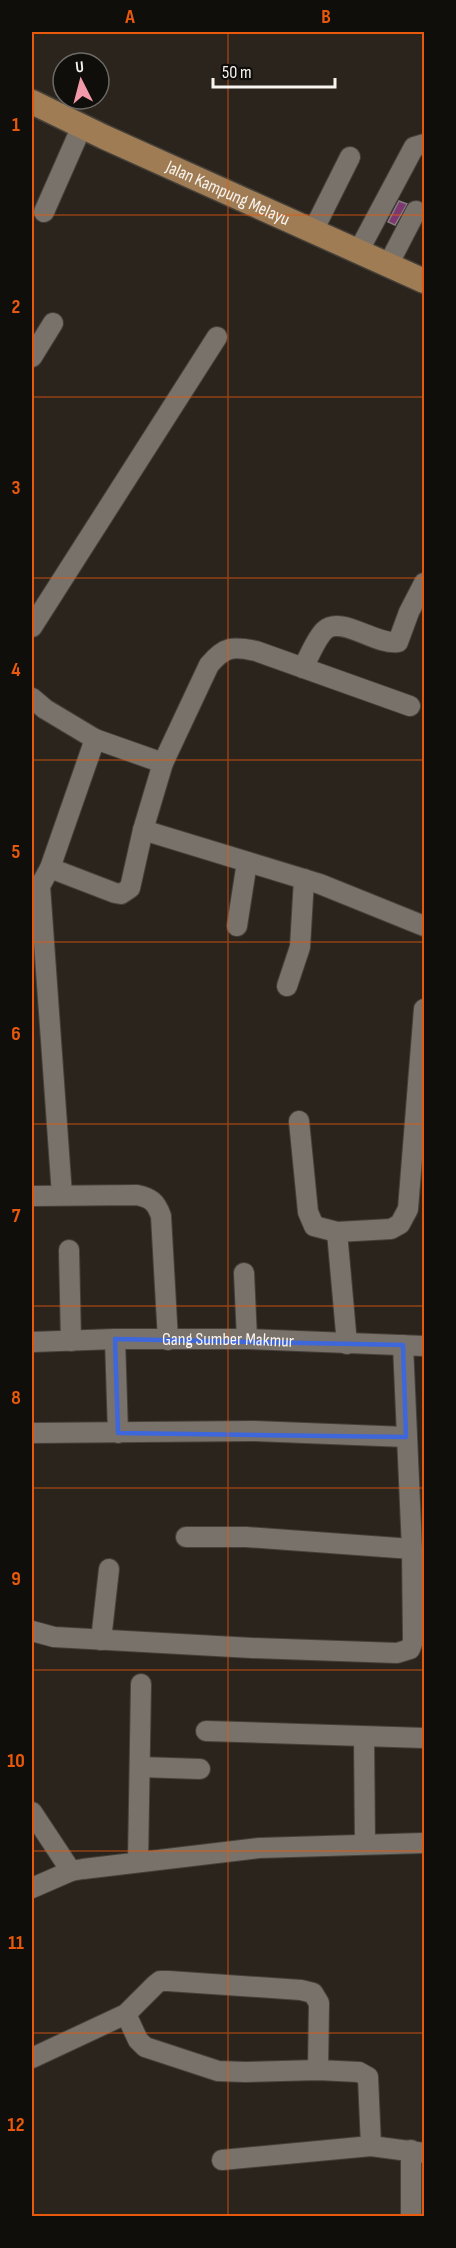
<svg xmlns="http://www.w3.org/2000/svg" width="456" height="2248" viewBox="0 0 456 2248" font-family="'Sofia Sans Condensed',sans-serif">
  <style>
    .building { fill: #7e386f; stroke: #867c83; stroke-width: 1.5 }
    .lines { fill: none; stroke-linecap: round; stroke-linejoin: round }
    .minor-casing { stroke: #45403a; stroke-width: 22 }
    .major-casing { stroke: #45403a; stroke-width: 27 }
    .minor { stroke: #79726a; stroke-width: 20 }
    .major { stroke: #a07c54; stroke-width: 24 }
    .marked { fill: none; stroke: #3e67db; stroke-width: 4.5; stroke-linejoin: round }
    .grid { fill: none; stroke: #e8590c; stroke-width: 1.5; stroke-opacity: 0.55 }
    .labels { text-anchor: middle; dominant-baseline: central; stroke-width: 6; stroke-linejoin: round; paint-order: stroke }
    .street-label { font-size: 18px; fill: #f8f4ef; stroke: #100e0b }
    .neatline { fill: none; stroke: #e8590c; stroke-width: 2 }
    .grid-label { font-size: 20px; text-anchor: middle; font-weight: bold; fill: #e8590c }
  </style>
  <rect width="100%" height="100%" fill="#2a241d"/>
  <polygon class="building" points="399,201 407,204 395,225 388,222"/>
  <g class="lines">
    <g class="minor-casing">
      <g id="minor">
        <polyline points="44,212 82,126"/>
        <polyline points="313,231 350,157"/>
        <polyline points="358,252 414,147 424,144"/>
        <polyline points="388,265 416,211"/>
        <polyline points="32,357 53,323"/>
        <polyline points="32,627 217,337"/>
        <path d="M 303,668 C 309,657 316,638 325,630 C 341,615 377,646 398,642 L 409,612 L 424,583"/>
        <polyline points="32,698 45,709 95,739 163,763"/>
        <polyline points="143,830 320,884 424,926"/>
        <path d="M 50,868 L 115,893 L 121,894 L 130,888 L 143,830 L 163,763 L 209,665 C 225,646 233,646 256,651 L 410,706"/>
        <polyline points="237,926 247,862"/>
        <polyline points="287,986 300,947 304,879"/>
        <polyline points="299,1121 308,1212 314,1226 337,1232 391,1229 400,1224 408,1209 424,1009"/>
        <polyline points="62,1195 40,886 50,868 95,739"/>
        <path d="M 32,1196 L 137,1195 C 151,1198 156,1202 161,1216 L 168,1340"/>
        <polyline points="337,1232 347,1344"/>
        <polyline points="69,1250 71,1341"/>
        <polyline points="244,1273 247,1339"/>
        <polyline points="115,1339 118,1433"/>
        <path id="s1" d="M 32,1342 L 115,1339 L 247,1339 L 424,1346"/>
        <polyline points="32,1433 254,1431 406,1437"/>
        <polyline points="186,1537 246,1537 412,1549"/>
        <polyline points="32,1631 54,1637 252,1648 397,1653 410,1649 413,1641 412,1549 403,1345"/>
        <polyline points="101,1640 109,1569"/>
        <polyline points="206,1731 424,1738"/>
        <polyline points="364,1737 365,1844"/>
        <polyline points="140,1767 200,1769"/>
        <polyline points="32,1812 71,1871"/>
        <polyline points="138,1862 141,1684"/>
        <polyline points="32,1888 71,1871 83,1869 259,1848 424,1843"/>
        <polyline points="126,2014 138,2040 145,2047 218,2071 245,2072 318,2070 359,2072 368,2077 371,2146"/>
        <polyline points="32,2058 126,2014 155,1985 160,1981 168,1981 301,1990 313,1993 319,2003 318,2070"/>
        <polyline points="411,2150 411,2216"/>
        <polyline points="222,2160 371,2146 424,2153"/>
      </g>
    </g>
    <g class="major-casing">
      <g id="major">
        <path id="s2" d="M 32,102 L 104,137 L 424,281"/>
      </g>
    </g>
    <use href="#minor" class="minor"/>
    <use href="#major" class="major"/>
  </g>
  <path class="marked" d="M 115,1339 L 403,1345 L 406,1437 L 118,1433 Z"/>
  <path class="grid" d="M 228,32 L 228,2216M 32,215 L 424,215M 32,397 L 424,397M 32,578 L 424,578M 32,760 L 424,760M 32,942 L 424,942M 32,1124 L 424,1124M 32,1306 L 424,1306M 32,1488 L 424,1488M 32,1670 L 424,1670M 32,1851 L 424,1851M 32,2033 L 424,2033"/>
  <g class="labels">
    <g class="street-label">
      <text stroke="none"><textPath href="#s2" startOffset="216">Jalan Kampung Melayu</textPath></text>
      <text stroke="none"><textPath href="#s1" startOffset="196">Gang Sumber Makmur</textPath></text>
    </g>
  </g>
  <rect width="456" height="2248" fill="none" stroke="#100e0b" stroke-width="66"/>
  <g transform="translate(81 81) rotate(354)"><circle r="28" fill="#100e0b" stroke="#6d6a66" stroke-width="1.5"/>
  <path d="M0-4.5L10 22L0 15L-10 22Z" fill="#f39aaa"/>
  <text y="-9" font-size="16" font-weight="bold" text-anchor="middle" fill="#f8f4ef">U</text>
  </g>
  <path d="M213 78v9h122v-9" fill="none" stroke="#f8f4ef" stroke-width="3"/>
  <text x="222" y="78" font-size="18" fill="#f8f4ef" stroke="#100e0b" stroke-width="4.5" paint-order="stroke">50 m</text>
  <rect x="33" y="33" width="390" height="2182" class="neatline"/>
  <g class="grid-label">
    <text x="130" y="23">A</text>
    <text x="326" y="23">B</text>
    <text x="16" y="131">1</text>
    <text x="16" y="313">2</text>
    <text x="16" y="494">3</text>
    <text x="16" y="676">4</text>
    <text x="16" y="858">5</text>
    <text x="16" y="1040">6</text>
    <text x="16" y="1222">7</text>
    <text x="16" y="1404">8</text>
    <text x="16" y="1585">9</text>
    <text x="16" y="1767">10</text>
    <text x="16" y="1949">11</text>
    <text x="16" y="2131">12</text>
  </g>
</svg>
